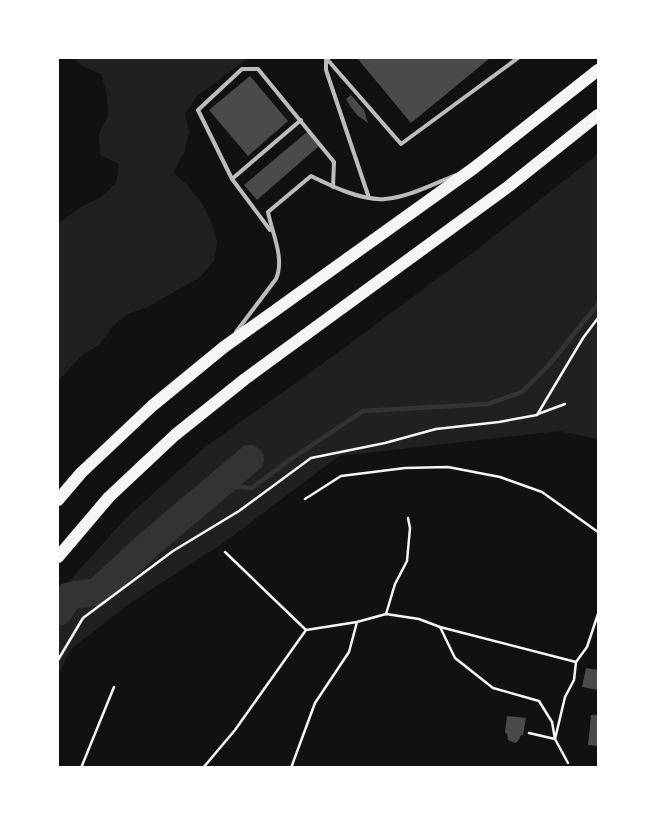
<svg xmlns="http://www.w3.org/2000/svg" width="656" height="825" viewBox="0 0 656 825" font-family="'IBM Plex Sans',sans-serif">
  <style>
    .green { fill: #202020 }
    .lines { fill: none; stroke-linecap: round; stroke-linejoin: round }
    .stream { stroke: #333; stroke-width: 4.5 }
    .river { stroke: #333; stroke-width: 28 }
    .building { fill: #4a4a4a }
    .path { stroke: #f5f5f5; stroke-width: 2.5 }
    .service { stroke: #bcbcbc; stroke-width: 4 }
    .primary { stroke: #f5f5f5; stroke-width: 12 }
  </style>
  <rect width="100%" height="100%" fill="#111"/>
  <g class="green">
    <polygon points="73,58 249,58 197,96 185,113 189,133 184,153 173,172 188,186 201,202 211,220 217,241 214,261 200,277 148,307 127,314 112,327 99,345 82,355 58,381 58,224 81,207 101,197 116,183 119,164 100,155 99,134 108,115 107,94 101,74 82,66"/>
    <polygon points="598,154 598,439 559,431 339,456 222,544 133,601 71,649 58,675 58,598 72,578 126,518 205,447 314,370 479,248"/>
  </g>
  <g class="lines">
    <polyline class="stream" points="219,486 252,488 288,461 363,411 488,404 522,392 549,365 598,304"/>
    <polyline class="river" points="58,612 69,596 97,592 148,545 250,459"/>
  </g>
  <g class="building">
    <polygon points="357,58 490,58 411,123"/>
    <polygon points="250,76 288,121 248,156 209,110"/>
    <polygon points="351,95 364,110 368,123 357,115 350,106 346,99"/>
    <polygon points="307,132 319,146 257,200 244,185"/>
    <polygon points="586,668 598,670 598,690 582,687"/>
    <polygon points="591,715 598,715 598,746 588,745"/>
    <polygon points="507,716 526,718 523,735 521,735 518,741 515,743 508,740 507,733 505,733"/>
  </g>
  <g class="lines">
    <g class="path">
      <polyline points="538,414 565,404"/>
      <polyline points="305,499 341,476 405,468 448,467 500,477 542,492 598,532"/>
      <polyline points="225,552 306,630"/>
      <polyline points="386,614 395,584 407,561 410,528 408,518"/>
      <polyline points="440,627 455,658 493,688 539,701 552,722 555,739 529,733"/>
      <polyline points="58,660 83,618 173,551 239,511 311,458 385,443 436,429 499,422 537,415 583,338 598,318"/>
      <polyline points="568,763 555,739 565,697 574,680 576,662 587,647 598,614"/>
      <polyline points="81,768 114,687"/>
      <polyline points="203,768 235,730 306,630 357,622 386,614 419,619 440,627 576,662"/>
      <polyline points="291,768 315,703 349,652 357,622"/>
    </g>
    <g class="service">
      <polyline points="326,58 401,144 518,58"/>
      <polyline points="326,58 326,70 369,198"/>
      <polyline points="232,179 301,120"/>
      <polyline points="270,230 232,179 198,110 242,69 258,69 334,162 333,187"/>
      <path d="M 236,332 L 276,279 C 285,258 272,233 268,212 L 311,176 C 331,186 362,201 385,199 C 409,197 433,184 456,175"/>
    </g>
    <g class="primary">
      <polyline points="58,500 81,473 152,406 224,347 474,168 598,70"/>
      <polyline points="58,557 109,497 175,435 245,379 509,186 598,115"/>
    </g>
  </g>
  <rect width="656" height="825" fill="none" stroke="#ffffff" stroke-width="118"/>
</svg>
